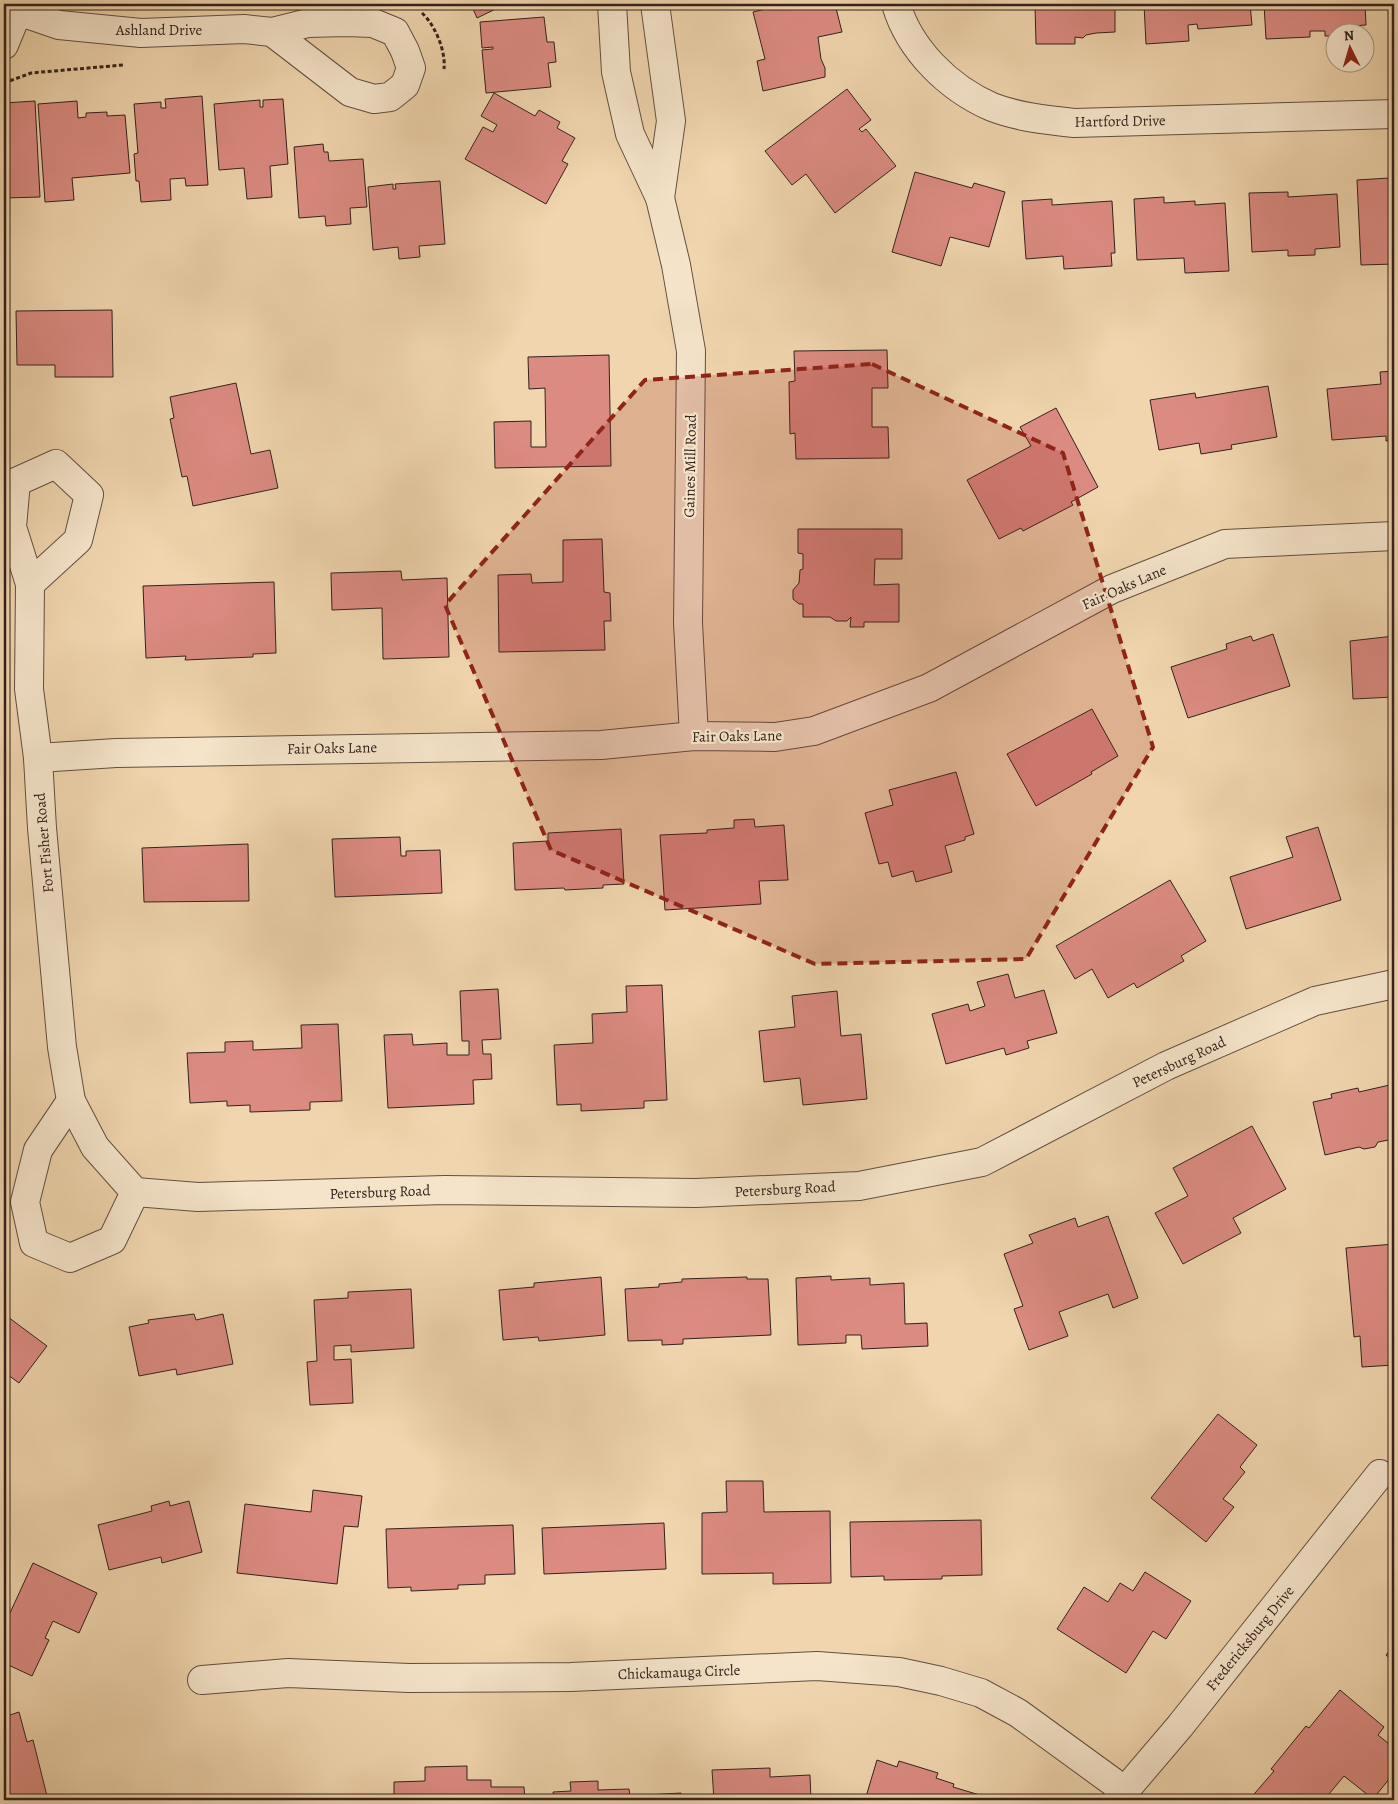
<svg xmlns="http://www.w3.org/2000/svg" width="1398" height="1804" viewBox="0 0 1398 1804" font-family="Alegreya,serif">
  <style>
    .building { fill: #dc8b82; stroke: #33221c }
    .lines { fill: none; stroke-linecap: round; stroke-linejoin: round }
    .street-casing { stroke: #624f40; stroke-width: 30 }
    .path { stroke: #33221c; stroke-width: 3; stroke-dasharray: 4 2.5; stroke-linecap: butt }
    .street { stroke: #f5e4ca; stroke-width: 28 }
    .marked { fill: #8f2418; fill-opacity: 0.2; stroke: #8f2418; stroke-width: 4; stroke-dasharray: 10 6; stroke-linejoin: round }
    .labels { text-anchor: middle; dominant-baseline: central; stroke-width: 4.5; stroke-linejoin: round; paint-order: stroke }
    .street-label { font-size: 15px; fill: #33221c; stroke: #f5e4ca }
  </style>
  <rect width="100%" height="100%" fill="#f0d5ae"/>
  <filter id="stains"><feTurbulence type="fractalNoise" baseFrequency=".004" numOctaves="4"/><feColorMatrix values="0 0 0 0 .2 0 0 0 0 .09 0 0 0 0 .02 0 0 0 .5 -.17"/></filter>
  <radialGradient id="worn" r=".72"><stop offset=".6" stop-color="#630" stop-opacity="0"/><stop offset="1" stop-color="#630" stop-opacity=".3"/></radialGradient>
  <g class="building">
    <polygon points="471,4 506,4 477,18"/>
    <polygon points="787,4 835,4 842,32 818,37 821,59 825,68 825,77 763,91 757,61 765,59 753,12"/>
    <polygon points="1035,4 1115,4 1115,32 1096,33 1086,35 1083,38 1075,37 1075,44 1036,44"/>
    <polygon points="1144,4 1250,4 1252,25 1198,29 1197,24 1188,25 1189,41 1146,44"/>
    <polygon points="1264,4 1365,4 1366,25 1339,27 1339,32 1336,32 1336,36 1325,36 1325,31 1310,31 1310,37 1266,39"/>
    <polygon points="1388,4 1394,4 1394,28 1389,29"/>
    <polygon points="544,17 547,42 554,42 556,62 548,63 551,87 486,93 482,50 493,49 493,47 482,48 480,22"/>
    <polygon points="847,89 871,120 859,129 862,132 866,129 896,166 835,213 806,174 792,185 765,151"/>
    <polygon points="494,93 535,116 539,110 560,122 557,128 575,138 562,161 568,164 546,204 465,159 483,127 493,132 497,125 481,116"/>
    <polygon points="202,96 208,185 186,186 185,178 170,179 171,200 141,202 139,181 136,181 134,154 138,153 134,104 161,102 161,108 166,108 165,99"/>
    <polygon points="283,99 288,164 270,166 272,197 247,199 244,168 219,170 214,104 260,100 260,107 263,107 263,100"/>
    <polygon points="35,101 40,197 4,198 4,103"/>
    <polygon points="77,101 78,118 86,117 86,113 107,112 107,116 125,115 130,173 72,178 74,200 45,202 38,104"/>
    <polygon points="323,144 324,152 328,152 329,161 363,159 367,207 350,208 351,224 326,226 325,216 299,218 294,147"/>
    <polygon points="915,172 972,188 974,183 1005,192 989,247 950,237 941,266 892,252"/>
    <polygon points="1389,178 1390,201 1394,201 1394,264 1361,265 1357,180"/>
    <polygon points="440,181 445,244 419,246 420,257 399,259 398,247 373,250 368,187 393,184 393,189 396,189 395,184"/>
    <polygon points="1288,192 1288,197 1337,194 1340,247 1315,249 1315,255 1288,256 1288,250 1252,252 1249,193"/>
    <polygon points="1164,197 1164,203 1195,201 1195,205 1225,203 1229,271 1185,273 1184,258 1137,260 1134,199"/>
    <polygon points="1052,199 1052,205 1112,201 1115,253 1111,253 1112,266 1064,269 1063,256 1026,259 1022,201"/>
    <polygon points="112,310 113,377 55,377 55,365 17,365 16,311"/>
    <polygon points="887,350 888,388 872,388 872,427 888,427 889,458 796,459 795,433 790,434 789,382 795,381 794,351"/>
    <polygon points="609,355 611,466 495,468 494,422 531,421 531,447 546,447 545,388 529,389 528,357"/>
    <polygon points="1394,371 1394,440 1386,441 1386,436 1332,440 1327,389 1381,384 1380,372"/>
    <polygon points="236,383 251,454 270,450 278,488 193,506 187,476 182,477 170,419 174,418 170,397"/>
    <polygon points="1268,386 1277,437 1231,445 1232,449 1201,454 1199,443 1159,450 1150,400 1195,393 1196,398"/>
    <polygon points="1056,408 1098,487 1071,502 1073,505 1023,531 1021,528 999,539 967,480 1031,446 1020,427"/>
    <polygon points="798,529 902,529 902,559 875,559 874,585 899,584 899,622 864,622 864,627 850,627 851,617 847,621 836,621 830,617 803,617 803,604 799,604 793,599 793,590 799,583 800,570 803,569 803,554 798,553"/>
    <polygon points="602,539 604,592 610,593 611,621 604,621 605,650 499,652 498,575 531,574 532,583 563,582 563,540"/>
    <polygon points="401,571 402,580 447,578 449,657 383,659 382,608 332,610 331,573"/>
    <polygon points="274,582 276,653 253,654 253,657 185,660 186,656 146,658 143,586"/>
    <polygon points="1273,634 1290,686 1188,718 1171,667 1227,649 1226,644 1251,636 1253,641"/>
    <polygon points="1394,636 1394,697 1353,699 1350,641"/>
    <polygon points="1092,709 1118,756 1091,772 1092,774 1036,806 1007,754"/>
    <polygon points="956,772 974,834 965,837 965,840 945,846 952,872 916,882 913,871 892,877 888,862 879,864 865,813 893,805 889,790"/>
    <polygon points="754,819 755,827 784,825 788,880 759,881 761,904 665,910 660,835 707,833 707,830 734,828 734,820"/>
    <polygon points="1318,827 1341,900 1246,929 1230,877 1293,857 1286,837"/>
    <polygon points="621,829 624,884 603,885 603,888 565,890 564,888 515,890 513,843 548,841 548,833"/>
    <polygon points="400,837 401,856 406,856 406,851 440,850 442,893 335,897 332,839"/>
    <polygon points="248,844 249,901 144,902 142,848"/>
    <polygon points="1170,880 1206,941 1181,956 1184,961 1137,988 1134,983 1108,998 1092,969 1075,979 1056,946"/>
    <polygon points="1008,974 1015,998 1044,990 1057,1033 1027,1041 1029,1048 1006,1055 1004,1048 946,1064 932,1014 968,1004 970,1011 985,1006 977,982"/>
    <polygon points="662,985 667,1100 644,1101 644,1108 581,1111 581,1104 557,1105 554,1045 593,1043 592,1014 627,1012 626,986"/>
    <polygon points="498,989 501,1039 482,1040 483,1054 491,1054 492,1079 473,1080 474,1104 388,1108 384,1035 412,1034 413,1045 447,1043 447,1055 469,1055 469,1041 462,1041 460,991"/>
    <polygon points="837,991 841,1036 861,1034 867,1099 803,1105 800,1078 764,1082 759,1031 795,1027 792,996"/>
    <polygon points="338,1024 342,1101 310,1102 310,1110 250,1112 250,1105 227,1106 227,1101 190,1103 187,1053 225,1052 225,1042 253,1041 253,1050 302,1048 301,1025"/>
    <polygon points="1394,1084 1394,1139 1378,1142 1375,1147 1364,1149 1359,1147 1325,1155 1313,1102 1332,1098 1331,1094 1358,1088 1359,1092"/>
    <polygon points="1252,1126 1286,1189 1233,1218 1241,1233 1183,1264 1155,1213 1188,1196 1173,1168"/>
    <polygon points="1108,1216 1138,1298 1113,1308 1108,1294 1059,1312 1068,1336 1029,1350 1014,1309 1023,1306 1004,1254 1033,1243 1029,1235 1075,1218 1078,1227"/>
    <polygon points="1394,1244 1394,1365 1362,1367 1360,1336 1354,1337 1346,1248"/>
    <polygon points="831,1276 831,1280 870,1278 870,1285 904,1283 905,1324 927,1323 928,1346 862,1349 861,1335 846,1335 846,1343 798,1345 796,1278"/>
    <polygon points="601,1277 605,1335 539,1341 538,1337 503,1340 499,1290 534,1287 534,1283"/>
    <polygon points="747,1277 747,1279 768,1279 771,1335 683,1339 683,1344 662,1345 662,1340 628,1341 625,1289 659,1287 659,1284 682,1282 682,1279"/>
    <polygon points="411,1289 414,1348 351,1352 351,1345 334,1346 334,1360 351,1359 353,1403 310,1405 307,1362 317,1361 314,1300 348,1298 348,1292"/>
    <polygon points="4,1314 47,1346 19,1383 4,1372"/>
    <polygon points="194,1314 196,1320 223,1314 233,1364 177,1375 176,1369 139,1376 129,1327 149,1323 148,1320"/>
    <polygon points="1218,1414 1257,1445 1240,1467 1245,1472 1223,1499 1234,1507 1206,1542 1151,1498"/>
    <polygon points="726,1481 763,1481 764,1512 830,1511 831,1583 773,1584 773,1573 702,1574 702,1513 727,1512"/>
    <polygon points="313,1490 362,1496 358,1527 344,1526 337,1584 237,1573 245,1504 311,1512"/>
    <polygon points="169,1501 170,1506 189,1501 202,1552 162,1563 161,1557 109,1570 98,1525 152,1511 151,1506"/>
    <polygon points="981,1520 982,1575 942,1576 942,1579 884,1580 884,1576 851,1577 850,1522"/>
    <polygon points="664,1523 666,1569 544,1574 542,1528"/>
    <polygon points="513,1525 515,1574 485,1575 485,1584 458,1585 458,1589 411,1591 411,1587 388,1588 386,1529"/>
    <polygon points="33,1563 97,1593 79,1633 53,1621 45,1638 49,1640 32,1676 4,1663 4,1626"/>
    <polygon points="1145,1572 1191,1601 1166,1639 1153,1631 1126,1673 1057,1629 1084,1587 1108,1602 1120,1583 1133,1591"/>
    <polygon points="1394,1645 1394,1662 1386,1655"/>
    <polygon points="1340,1690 1384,1727 1378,1735 1394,1748 1394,1773 1373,1799 1344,1776 1324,1800 1249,1800 1274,1771 1271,1769 1306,1726 1309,1728"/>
    <polygon points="19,1712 27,1742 33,1740 48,1800 4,1800 4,1717"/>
    <polygon points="877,1760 897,1767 899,1761 938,1773 936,1778 954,1784 953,1787 983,1796 981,1800 865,1800"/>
    <polygon points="467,1766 467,1780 491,1780 491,1787 524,1787 525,1800 394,1800 394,1782 425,1781 425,1767"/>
    <polygon points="770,1768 770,1777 810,1775 811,1800 714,1800 712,1770"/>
    <polygon points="598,1781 598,1790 629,1789 630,1796 681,1793 682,1800 554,1800 553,1792 571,1791 570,1782"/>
  </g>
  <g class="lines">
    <g class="street-casing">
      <g id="street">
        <polyline points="7,4 18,11 59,25 141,33 244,29 272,32"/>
        <polyline points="612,4 616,72 630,134 660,198 676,265 691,351 688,623 694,736"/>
        <polyline points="655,4 671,121 660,198"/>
        <path d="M 896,4 C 909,49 948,88 992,107 C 1018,117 1046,120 1074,123 L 1394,114"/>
        <polygon points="346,22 373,23 395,32 405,51 411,68 405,85 390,97 374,99 350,92 272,32 308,23"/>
        <polyline points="4,45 18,11"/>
        <polygon points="56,464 89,495 78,540 30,584 12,527 16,482"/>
        <polyline points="30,584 29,689 38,758 42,828 62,1047 71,1101 38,1150 25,1202 34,1243 70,1258 112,1240 135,1192"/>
        <polyline points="38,758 116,753 601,745 694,736 775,737 814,731 929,688 1112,589 1225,544 1394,536"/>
        <polyline points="71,1101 95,1147 135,1192"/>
        <polyline points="135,1192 198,1197 445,1190 696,1193 859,1186 982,1162 1166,1066 1315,1001 1394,984"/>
        <polyline points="202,1680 288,1673 409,1678 571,1677 817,1666 899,1672 941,1681 981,1693 1018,1713 1124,1790"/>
        <polyline points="1117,1800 1180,1726 1380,1474"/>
      </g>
    </g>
    <g class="path">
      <path d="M 422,13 C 435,25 446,51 444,69"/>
      <polyline points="4,83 31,73 123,65"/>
    </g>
    <use href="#street" class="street"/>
  </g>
  <path class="marked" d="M 872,364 L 1063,453 L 1153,747 L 1026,959 L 815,964 L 551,850 L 445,605 L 645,380 Z"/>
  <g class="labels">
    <g class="street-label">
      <text x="159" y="30">Ashland Drive</text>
      <text transform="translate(1120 121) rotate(-1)">Hartford Drive</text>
      <text transform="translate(690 466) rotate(-89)">Gaines Mill Road</text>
      <text transform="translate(1124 587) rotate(-24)">Fair Oaks Lane</text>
      <text transform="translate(737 736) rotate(-1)">Fair Oaks Lane</text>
      <text transform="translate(332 748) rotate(-1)">Fair Oaks Lane</text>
      <text transform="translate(44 843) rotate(-95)">Fort Fisher Road</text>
      <text transform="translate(1179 1062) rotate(-25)">Petersburg Road</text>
      <text transform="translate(785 1189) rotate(-3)">Petersburg Road</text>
      <text transform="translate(380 1192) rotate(-2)">Petersburg Road</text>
      <text transform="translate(1250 1638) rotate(-51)">Fredericksburg Drive</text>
      <text transform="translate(679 1672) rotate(-2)">Chickamauga Circle</text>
    </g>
  </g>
  <rect width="1398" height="1804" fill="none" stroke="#f0d5ae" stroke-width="20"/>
  <rect x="5" y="5" width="1388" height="1794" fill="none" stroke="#33221c" stroke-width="2.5"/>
  <rect x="10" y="10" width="1378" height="1784" fill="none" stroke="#33221c"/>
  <g transform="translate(1350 48) rotate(355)"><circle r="24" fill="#f5e4ca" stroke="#a79684"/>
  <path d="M0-4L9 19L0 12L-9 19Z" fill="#8f2418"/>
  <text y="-8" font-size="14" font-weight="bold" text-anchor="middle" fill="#33221c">N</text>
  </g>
  <rect width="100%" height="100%" filter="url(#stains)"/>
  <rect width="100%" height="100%" fill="url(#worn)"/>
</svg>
